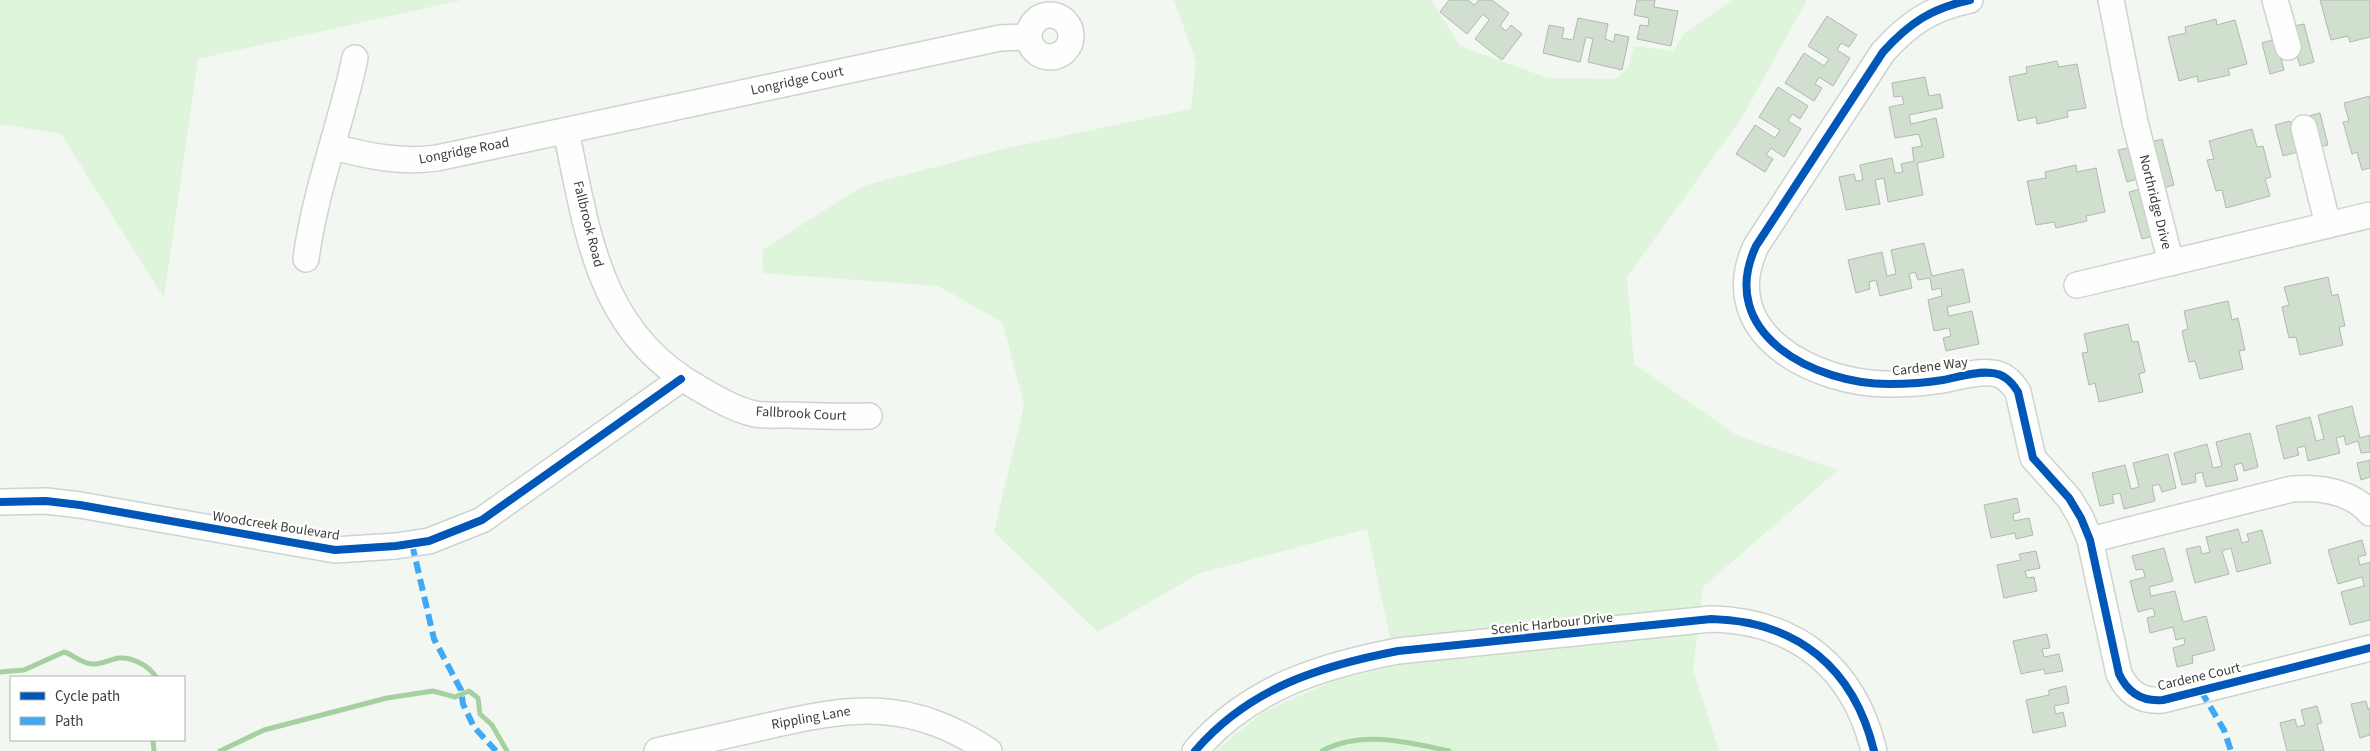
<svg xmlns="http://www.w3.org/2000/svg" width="2370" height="751" viewBox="0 0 2370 751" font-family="'Source Sans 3',sans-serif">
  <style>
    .green { fill: #def5db }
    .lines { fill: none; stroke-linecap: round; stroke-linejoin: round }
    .stream { stroke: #a5d0a0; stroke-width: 5 }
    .building { fill: #d1dfcf; stroke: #b3b7b3 }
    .minor-casing { stroke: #cfd3ce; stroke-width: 28 }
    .minor { stroke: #fdfefd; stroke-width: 25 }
    .quiet { stroke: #3fa9f5; stroke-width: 6; stroke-dasharray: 12 6; stroke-linecap: butt }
    .cycleway-casing { stroke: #fff; stroke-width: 11 }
    .cycleway { stroke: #0057b8; stroke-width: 8 }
    .labels { text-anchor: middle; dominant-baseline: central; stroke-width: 4.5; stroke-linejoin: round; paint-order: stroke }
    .street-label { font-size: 14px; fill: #3a3d39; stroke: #fff }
  </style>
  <rect width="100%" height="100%" fill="#f2f7f1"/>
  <g class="green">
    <polygon points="0,0 462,0 198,59 164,298 61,134 0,124"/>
    <polygon points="1174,0 1431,0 1460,46 1548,78 1615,79 1628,68 1634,46 1673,51 1684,34 1732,0 1807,0 1741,119 1627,277 1634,364 1738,436 1838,470 1703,587 1693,669 1719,751 1216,751 1263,712 1336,680 1396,666 1367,529 1200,573 1098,632 994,532 1024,405 1003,323 938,286 763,273 762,250 863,186 1011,147 1191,109 1196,62"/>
  </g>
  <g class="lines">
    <g class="stream">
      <path d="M 0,672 L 24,670 L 64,652 C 74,655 80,663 92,664 C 102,665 110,659 119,658 C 133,657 149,666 156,677"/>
      <polyline points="153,740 154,751"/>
      <polyline points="220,751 264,730 387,698 433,691 455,697 469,691 478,698 480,714 492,725 507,751"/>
      <path d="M 1322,751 C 1361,730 1408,742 1449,751"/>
    </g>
  </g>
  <g class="building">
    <polygon points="1449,0 1468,0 1474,5 1479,0 1492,0 1509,13 1500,26 1506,31 1511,25 1522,34 1502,60 1475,39 1489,20 1483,14 1467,34 1440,12"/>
    <polygon points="1637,0 1655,0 1654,7 1678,11 1671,46 1637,39 1640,25 1648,26 1649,18 1634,15"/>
    <polygon points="2320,0 2370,0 2370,37 2350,42 2348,36 2331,40"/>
    <polygon points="1827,16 1857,35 1849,47 1841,43 1837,50 1850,58 1833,86 1819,77 1815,84 1822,88 1814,101 1785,83 1804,53 1824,66 1829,59 1808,46"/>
    <polygon points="1578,18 1608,24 1605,39 1614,42 1615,34 1629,37 1622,70 1588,62 1593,39 1586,37 1580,62 1543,53 1549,25 1564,28 1562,38 1573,40"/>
    <polygon points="2216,19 2217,25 2235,20 2247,64 2228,69 2230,75 2198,82 2197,76 2179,81 2168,37 2186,33 2185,27"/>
    <polygon points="2304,24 2314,62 2300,66 2289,27"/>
    <polygon points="2276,39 2284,70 2270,74 2262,43"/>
    <polygon points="2057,61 2059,67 2077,64 2086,108 2067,111 2068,117 2037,124 2036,117 2018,121 2009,77 2027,73 2026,67"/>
    <polygon points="1925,77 1929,96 1940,94 1943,108 1909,115 1911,124 1936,118 1944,157 1917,163 1923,195 1888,202 1884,178 1875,180 1880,204 1846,210 1839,177 1854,174 1856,181 1863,180 1860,165 1892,158 1895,173 1903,172 1901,164 1914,161 1912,148 1922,146 1919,134 1895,138 1889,107 1904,104 1902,96 1894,97 1892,83"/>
    <polygon points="1778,87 1808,106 1800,119 1792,114 1788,121 1801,129 1784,157 1771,148 1766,155 1773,159 1765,172 1736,154 1755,125 1775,138 1780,130 1759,117"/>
    <polygon points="2370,96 2370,168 2362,170 2357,152 2352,154 2343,122 2349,121 2344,103"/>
    <polygon points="2320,113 2328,145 2314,148 2305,117"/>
    <polygon points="2290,121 2298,152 2283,156 2275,125"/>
    <polygon points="2252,129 2257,147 2263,146 2271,177 2265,179 2270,196 2226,208 2222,190 2216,191 2207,160 2214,159 2209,141"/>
    <polygon points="2162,139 2174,185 2159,189 2147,143"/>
    <polygon points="2133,147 2141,178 2127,182 2118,150"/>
    <polygon points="2076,165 2077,172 2096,168 2105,212 2086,216 2087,221 2056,228 2054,222 2036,225 2027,181 2046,178 2045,172"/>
    <polygon points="2144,188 2157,235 2142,239 2129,192"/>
    <polygon points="1924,243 1932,276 1963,269 1970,302 1947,307 1949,316 1972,311 1979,344 1946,351 1943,338 1951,336 1949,328 1934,331 1928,300 1942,296 1941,288 1932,290 1930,278 1918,280 1915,272 1909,274 1912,288 1880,296 1876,280 1869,282 1870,289 1856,293 1848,260 1882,252 1887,276 1896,274 1891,250"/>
    <polygon points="2328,277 2332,296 2338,294 2345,326 2339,327 2343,345 2300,355 2296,337 2289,338 2282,307 2289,305 2284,287"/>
    <polygon points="2228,301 2232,320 2238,318 2245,350 2239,351 2243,369 2200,379 2195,361 2189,362 2182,331 2188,329 2184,311"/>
    <polygon points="2128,324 2132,342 2138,341 2145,372 2139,374 2143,392 2099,402 2095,383 2089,385 2082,353 2088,352 2084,334"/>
    <polygon points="2352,406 2360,438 2370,435 2370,452 2361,453 2358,441 2346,445 2344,436 2336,438 2340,453 2308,461 2305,446 2297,448 2299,455 2284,459 2276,426 2310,417 2316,441 2324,439 2318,415"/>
    <polygon points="2250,433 2258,467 2244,471 2242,463 2234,465 2238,480 2206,487 2202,472 2195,474 2196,482 2182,485 2174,453 2207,444 2213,468 2222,466 2216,442"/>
    <polygon points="2168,454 2176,488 2162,492 2159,484 2152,486 2155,501 2124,509 2120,493 2112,495 2114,503 2100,506 2092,473 2125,465 2131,489 2139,487 2133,463"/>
    <polygon points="2370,460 2370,477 2361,480 2357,463"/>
    <polygon points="2017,498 2020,512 2013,514 2014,521 2029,518 2033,535 2016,539 2015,533 1991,538 1984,505"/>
    <polygon points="2238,529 2242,543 2249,541 2247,534 2262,530 2271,563 2237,572 2231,548 2222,551 2229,574 2195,583 2186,549 2200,546 2202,554 2210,552 2206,537"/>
    <polygon points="2362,540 2366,555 2358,557 2360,565 2370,562 2370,620 2350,625 2341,592 2364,586 2362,577 2338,584 2328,550"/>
    <polygon points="2164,548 2173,581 2149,587 2151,596 2175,591 2183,622 2206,616 2215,650 2192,656 2193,663 2177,667 2173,648 2185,644 2184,638 2176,640 2173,627 2150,633 2147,618 2155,616 2153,608 2138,612 2130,581 2145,577 2143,569 2136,570 2132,556"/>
    <polygon points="2036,551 2040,568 2025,571 2027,578 2034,577 2037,591 2004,598 1997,565 2021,560 2019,554"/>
    <polygon points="2047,634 2050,648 2042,649 2044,657 2059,654 2063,671 2045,674 2044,669 2021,674 2013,641"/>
    <polygon points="2066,686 2069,703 2054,706 2056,714 2063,712 2066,726 2033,733 2026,700 2049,695 2049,690"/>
    <polygon points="2366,701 2368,709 2370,708 2370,735 2360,738 2351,704"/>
    <polygon points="2317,706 2322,723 2317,724 2324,751 2287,751 2280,723 2295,719 2297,727 2305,725 2301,710"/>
  </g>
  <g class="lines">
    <g class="minor-casing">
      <g id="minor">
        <path d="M 1970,0 C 1932,8 1909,23 1883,52 L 1756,246 C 1715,334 1815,384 1889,384 C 1907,384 1925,383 1943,380 C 1958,377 1976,371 1992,373 C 2004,374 2012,382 2018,392 L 2033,458 L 2069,498 L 2081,518 L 2090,540 L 2119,674 C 2128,693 2142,702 2163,700 L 2370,648"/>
        <polyline points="2111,0 2135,122 2171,263"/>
        <polyline points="2275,0 2288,47"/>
        <circle cx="1050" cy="36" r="21"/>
        <polyline points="2304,128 2328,225"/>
        <path d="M 566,131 C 588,234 598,333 700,389 C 717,399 736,410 755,414 C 766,416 778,415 789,415 C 816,416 842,417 869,416"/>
        <path d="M 333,147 C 369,156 400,163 437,158 L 1000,38 L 1028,37"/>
        <path d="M 306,259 C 315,190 341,125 355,58"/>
        <polyline points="2077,285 2370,215"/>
        <polyline points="0,502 46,501 80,505 335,550 396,546 429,541 482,520 681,379"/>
        <path d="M 2090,540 L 2292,489 C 2319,487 2351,491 2370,513"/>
        <path d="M 657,751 C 694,743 731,734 768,726 C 855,706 910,699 989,751"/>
        <path d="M 1195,751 C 1249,688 1320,666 1398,651 L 1711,619 C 1797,621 1854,668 1874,751"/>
      </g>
    </g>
    <use href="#minor" class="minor"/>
    <g class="quiet">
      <polyline points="412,544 434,639 461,690 463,704 474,727 496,751"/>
      <polyline points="2201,691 2224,730 2231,751"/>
    </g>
    <g class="cycleway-casing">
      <g id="cycleway">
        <path d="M 1970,0 C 1932,8 1909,23 1883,52 L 1756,246 C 1715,334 1815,384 1889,384 C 1907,384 1925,383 1943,380 C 1958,377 1976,371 1992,373 C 2004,374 2012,382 2018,392 L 2033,458 L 2069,498 L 2081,518 L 2090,540 L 2119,674 C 2128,693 2142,702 2163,700 L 2370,648"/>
        <polyline points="0,502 46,501 80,505 335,550 396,546 429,541 482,520 681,379"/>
        <path d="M 1195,751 C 1249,688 1320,666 1398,651 L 1711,619 C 1797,621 1854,668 1874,751"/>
      </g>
    </g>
    <use href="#cycleway" class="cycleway"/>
  </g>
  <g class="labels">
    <g class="street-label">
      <text transform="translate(797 81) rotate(-12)">Longridge Court</text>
      <text transform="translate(464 151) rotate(-11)">Longridge Road</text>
      <text transform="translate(2155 202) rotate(76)">Northridge Drive</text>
      <text transform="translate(588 224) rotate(76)">Fallbrook Road</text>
      <text transform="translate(1930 367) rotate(-7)">Cardene Way</text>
      <text transform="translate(801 414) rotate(3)">Fallbrook Court</text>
      <text transform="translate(276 526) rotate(9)">Woodcreek Boulevard</text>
      <text transform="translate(1552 624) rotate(-6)">Scenic Harbour Drive</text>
      <text transform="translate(2199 677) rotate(-13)">Cardene Court</text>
      <text transform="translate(811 718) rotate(-10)">Rippling Lane</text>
    </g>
  </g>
  <rect x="10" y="676" width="175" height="65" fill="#ffffff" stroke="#b0b1b0"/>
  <rect x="20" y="692" width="25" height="8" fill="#0057b8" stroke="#b0b1b0"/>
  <text x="55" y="701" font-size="15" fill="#3a3d39">Cycle path</text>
  <rect x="20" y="717" width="25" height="8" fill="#3fa9f5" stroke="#b0b1b0"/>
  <text x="55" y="726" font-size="15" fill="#3a3d39">Path</text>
</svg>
